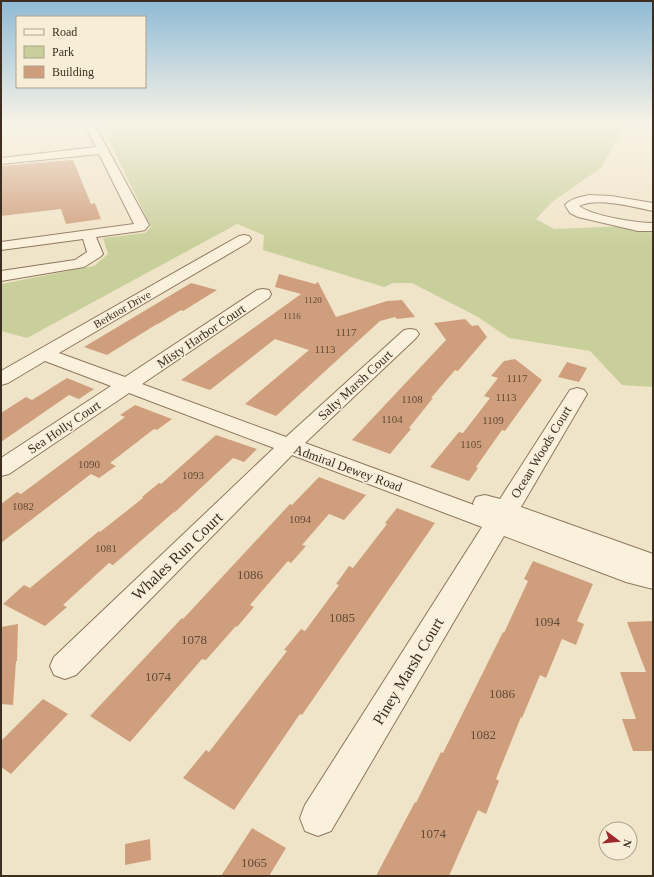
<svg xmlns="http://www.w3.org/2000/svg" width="654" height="877" viewBox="0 0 654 877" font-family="Georgia,serif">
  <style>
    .green { fill: #c9cf9b }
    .building { fill: #cf9f7d }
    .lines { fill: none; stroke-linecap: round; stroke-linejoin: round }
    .minor-casing { stroke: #8d765c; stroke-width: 2 }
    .minor { fill: #faf1dc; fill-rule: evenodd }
    .labels { text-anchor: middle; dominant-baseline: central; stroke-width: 3; stroke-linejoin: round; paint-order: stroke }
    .far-number-label { font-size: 9px; fill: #624a37 }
    .far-street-label { font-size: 11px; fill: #3d2e20; stroke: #f7eed8 }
    .number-label { font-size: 11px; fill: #624a37 }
    .street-label { font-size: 13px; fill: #3d2e20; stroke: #f7eed8 }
    .near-number-label { font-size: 13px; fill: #624a37 }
    .near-street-label { font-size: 16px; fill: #3d2e20; stroke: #f7eed8 }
  </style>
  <rect width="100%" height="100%" fill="#f0e4c8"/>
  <polygon class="green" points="101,124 626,124 601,168 552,202 536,219 554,229 626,226 653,233 653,387 622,385 590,351 509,338 478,317 412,283 393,283 384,287 263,250 264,235 237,224 27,338 1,331 1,284 94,266 108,254 103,238 145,233 151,227"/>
  <g class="building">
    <polygon points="73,160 91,204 95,203 101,219 66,224 61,209 1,216 1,166"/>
    <polygon points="279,274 315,284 318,282 336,317 387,301 402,300 415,317 397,319 395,317 380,321 276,416 245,404 309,350 275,339 210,390 181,380 301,294 275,287"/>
    <polygon points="191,283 217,290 183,311 181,310 158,324 157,324 107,355 84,347"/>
    <polygon points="465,319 472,326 478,325 487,337 458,371 455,370 431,398 433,398 409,428 411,429 390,454 352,440 446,340 434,323"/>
    <polygon points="515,359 542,380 505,431 502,430 476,467 478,468 469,481 430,467 459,432 463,433 490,398 484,396 498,378 491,376 504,361"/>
    <polygon points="567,362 587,368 579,382 558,377"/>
    <polygon points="67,378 94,389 79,399 69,395 1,442 1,413 26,397 32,400"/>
    <polygon points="135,405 172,419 157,430 154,429 110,463 116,466 99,478 91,474 1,543 1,504 17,492 21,494 125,417 120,415"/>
    <polygon points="216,435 257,449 244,462 233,458 175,512 174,512 113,565 109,563 63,605 67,607 45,626 3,604 24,585 30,588 99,531 100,532 143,498 142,497 159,483 161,484"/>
    <polygon points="319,477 366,495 344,520 329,514 302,545 306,546 291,563 288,561 250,605 254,607 237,627 236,626 206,660 202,659 130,742 90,716 182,618 183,619 290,504 292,505"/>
    <polygon points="397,508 435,523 320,689 302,715 300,714 234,810 183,778 206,750 209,752 287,651 284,650 301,629 305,631 339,585 336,584 349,566 353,568 387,524 385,523"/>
    <polygon points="533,561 593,584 577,621 584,624 576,645 562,639 546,678 540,675 522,718 521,717 496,779 499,781 486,814 478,810 449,876 376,876 415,802 416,803 441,752 443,753 503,632 504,633 528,581 524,579"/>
    <polygon points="653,621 653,751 633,751 622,719 636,719 620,672 646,672 627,622"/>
    <polygon points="18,624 17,661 16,661 13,705 1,704 1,627"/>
    <polygon points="43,699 68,714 11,774 1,767 1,741"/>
    <polygon points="252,828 286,848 269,876 221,876"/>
    <polygon points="150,839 151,860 125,865 125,844"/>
  </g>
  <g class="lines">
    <g class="minor-casing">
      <g id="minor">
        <polygon points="84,124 94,124 149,225 145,230 140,231 96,237 103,254 100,257 84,267 1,281 1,271 75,260 87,252 83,239 1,250 1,242 134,224 99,154 1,164 1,158 96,147"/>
        <polygon points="645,124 653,124 653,127 646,126"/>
        <path d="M 589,195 L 611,196 L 653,203 L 653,211 C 633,207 598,197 579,206 C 592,216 636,223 653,223 L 653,231 L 638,231 L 578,217 L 570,213 L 565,205 C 571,198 581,197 589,195 Z"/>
        <polygon points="244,235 249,236 251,239 249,242 59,353 125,377 257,290 263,289 269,290 271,294 269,298 142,384 286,437 404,330 410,329 416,330 419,334 416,338 305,443 474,505 473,503 476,497 485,495 500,499 570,390 577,388 584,390 587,394 521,507 653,554 653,589 626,582 504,536 331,831 318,836 305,831 300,818 305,805 482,527 292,455 76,675 65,679 54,675 50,666 54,657 274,448 129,393 9,474 1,476 1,458 111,386 45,361 8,383 1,385 1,371 239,236"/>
      </g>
    </g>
    <use href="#minor" class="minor"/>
  </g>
  <linearGradient id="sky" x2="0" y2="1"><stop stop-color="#8fbad6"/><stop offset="0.5" stop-color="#f8f3e6"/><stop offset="1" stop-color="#f8f3e6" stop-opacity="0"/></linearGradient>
  <rect width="654" height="246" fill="url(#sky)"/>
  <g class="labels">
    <g class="far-number-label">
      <text x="313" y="300">1120</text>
      <text x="292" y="316">1116</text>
    </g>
    <g class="far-street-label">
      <text transform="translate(122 309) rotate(-30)">Berknor Drive</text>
    </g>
    <g class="number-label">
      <text x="346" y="332">1117</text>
      <text x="325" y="349">1113</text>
      <text x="517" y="378">1117</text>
      <text x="506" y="397">1113</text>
      <text x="412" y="399">1108</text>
      <text x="392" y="419">1104</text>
      <text x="493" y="420">1109</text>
      <text x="471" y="444">1105</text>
      <text x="89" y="464">1090</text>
      <text x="193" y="475">1093</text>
      <text x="23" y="506">1082</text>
      <text x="300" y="519">1094</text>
      <text x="106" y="548">1081</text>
    </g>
    <g class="street-label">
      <text transform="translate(201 336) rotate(-34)">Misty Harbor Court</text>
      <text transform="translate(355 385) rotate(-43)">Salty Marsh Court</text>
      <text transform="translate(64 427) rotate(-34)">Sea Holly Court</text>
      <text transform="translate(541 452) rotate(-59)">Ocean Woods Court</text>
      <text transform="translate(348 468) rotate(20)">Admiral Dewey Road</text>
    </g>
    <g class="near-number-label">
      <text x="250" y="574">1086</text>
      <text x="342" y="617">1085</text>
      <text x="547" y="621">1094</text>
      <text x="194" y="639">1078</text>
      <text x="158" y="676">1074</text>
      <text x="502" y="693">1086</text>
      <text x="483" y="734">1082</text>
      <text x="433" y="833">1074</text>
      <text x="254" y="862">1065</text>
    </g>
    <g class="near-street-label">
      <text transform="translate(177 556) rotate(-44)">Whales Run Court</text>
      <text transform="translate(408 671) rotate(-59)">Piney Marsh Court</text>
    </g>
  </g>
  <rect width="654" height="877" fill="none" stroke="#3d2e20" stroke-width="4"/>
  <rect x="16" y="16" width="130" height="72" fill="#f7eed8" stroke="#ada18e"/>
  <rect x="24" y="29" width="20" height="6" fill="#faf1dc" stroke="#ada18e"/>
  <text x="52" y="36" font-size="12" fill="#3d2e20">Road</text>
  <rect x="24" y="46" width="20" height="12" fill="#c9cf9b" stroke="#ada18e"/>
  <text x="52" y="56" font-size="12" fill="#3d2e20">Park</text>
  <rect x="24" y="66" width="20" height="12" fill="#cf9f7d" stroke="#ada18e"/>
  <text x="52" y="76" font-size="12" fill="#3d2e20">Building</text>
  <g transform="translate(618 841) rotate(106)"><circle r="19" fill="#f7eed8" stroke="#ada18e"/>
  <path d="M0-3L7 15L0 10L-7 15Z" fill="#9e2a2b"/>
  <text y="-6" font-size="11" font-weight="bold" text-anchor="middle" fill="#3d2e20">N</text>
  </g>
</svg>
